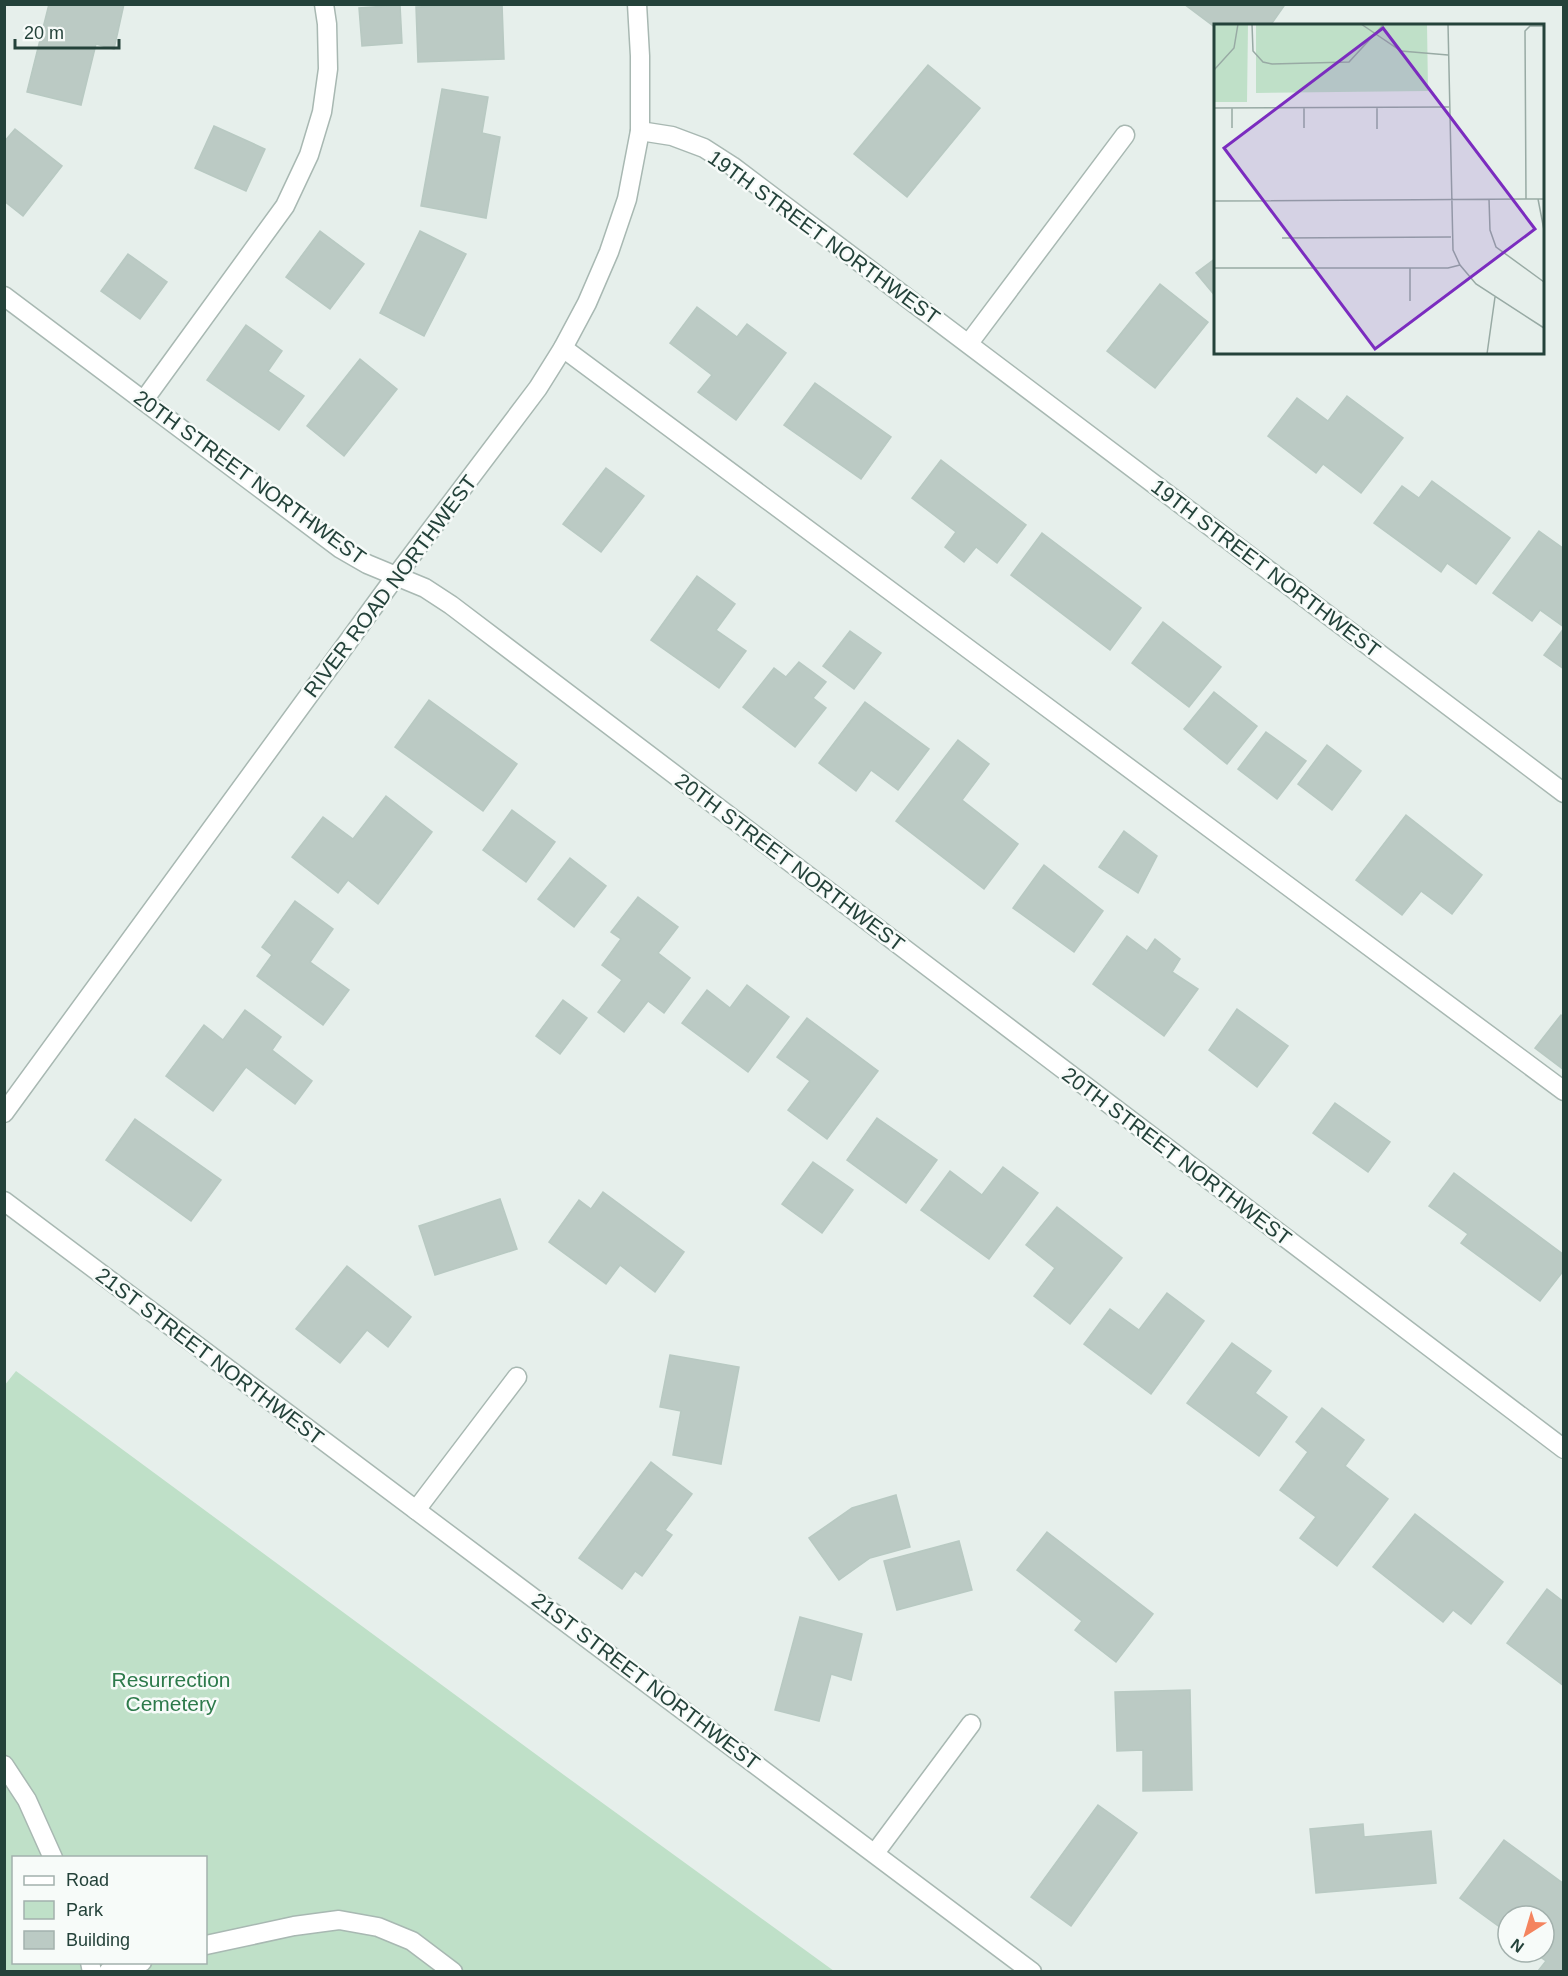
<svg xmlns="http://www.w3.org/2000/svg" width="1568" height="1976" viewBox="0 0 1568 1976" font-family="Helvetica,sans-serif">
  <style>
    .green { fill: #bfe0c8; fill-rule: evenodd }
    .building { fill: #bbcac4; stroke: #b8c9c2; stroke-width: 1.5 }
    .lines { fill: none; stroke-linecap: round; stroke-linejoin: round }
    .minor-casing { stroke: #a8b8b2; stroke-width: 21 }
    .minor { stroke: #fff; stroke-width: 18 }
    .labels { text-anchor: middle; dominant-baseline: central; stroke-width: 5; stroke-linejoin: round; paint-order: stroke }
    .street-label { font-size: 21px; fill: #24423a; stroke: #f7fbf9 }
    .park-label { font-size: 21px; fill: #2d7a4b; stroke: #f7fbf9 }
    .inset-road { fill: none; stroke: #98aaa4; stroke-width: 1.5 }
    .view { fill: #7b2cbf; fill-opacity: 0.15; stroke: #7b2cbf; stroke-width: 3 }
    .inset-edge { fill: none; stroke: #24423a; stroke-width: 3 }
  </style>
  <rect width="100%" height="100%" fill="#e6efeb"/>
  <path class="green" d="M 16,1371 L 564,1775 L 834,1971 L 5,1972 L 4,1386 ZM 14,1858 L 206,1858 L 206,1962 L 14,1962 Z"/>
  <g class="building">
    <polygon points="49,4 124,4 114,49 96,44 81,105 27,92"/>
    <polygon points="502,4 504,59 418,62 416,7"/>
    <polygon points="1184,4 1283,4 1284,6 1270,26 1216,26 1216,28"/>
    <polygon points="400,5 402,43 362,46 359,8"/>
    <polygon points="928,65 980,108 907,197 854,154"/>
    <polygon points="442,89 488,97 482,133 500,137 486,218 421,206"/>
    <polygon points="214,126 265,149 246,191 195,168"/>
    <polygon points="15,129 62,166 23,216 4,201 4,142"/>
    <polygon points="320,231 364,264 330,309 286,277"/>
    <polygon points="420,231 466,254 424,336 380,313"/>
    <polygon points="128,254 167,282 140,319 101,291"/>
    <polygon points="1216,258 1216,297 1196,273"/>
    <polygon points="1160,284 1208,322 1155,388 1107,351"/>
    <polygon points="697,307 737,337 747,324 786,353 736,420 698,392 712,375 670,343"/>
    <polygon points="246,325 282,351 268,371 304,396 279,430 207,380"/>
    <polygon points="360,359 397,389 344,456 307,426"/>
    <polygon points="815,383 891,437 861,479 784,425"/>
    <polygon points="1347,396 1403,438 1361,493 1323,464 1316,473 1268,436 1297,398 1328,421"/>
    <polygon points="941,460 1026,525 997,563 976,547 964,562 945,547 956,532 912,498"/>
    <polygon points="606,468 644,496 601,552 563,524"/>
    <polygon points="1432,481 1510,538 1476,584 1447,563 1441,572 1374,523 1402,486 1419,498"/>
    <polygon points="1539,531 1564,549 1564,627 1540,610 1532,621 1493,593"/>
    <polygon points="1042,533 1141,608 1110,650 1011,575"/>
    <polygon points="697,576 735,604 716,630 746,651 719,688 651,640"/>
    <polygon points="1163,622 1221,667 1189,707 1132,663"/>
    <polygon points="1564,628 1564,669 1544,655"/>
    <polygon points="850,631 881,653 854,689 823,666"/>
    <polygon points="799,662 826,682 813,698 826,708 795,747 743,707 774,668 786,677"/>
    <polygon points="1214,692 1257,726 1227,764 1184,729"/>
    <polygon points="429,700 517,764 483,811 395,747"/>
    <polygon points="865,702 929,749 898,790 871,770 856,791 819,763"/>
    <polygon points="1266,732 1306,761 1277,799 1238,769"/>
    <polygon points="958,740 989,764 962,800 1018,844 984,889 896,821"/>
    <polygon points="1327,745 1361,771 1332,810 1298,784"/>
    <polygon points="386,796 432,832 378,904 348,880 338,893 292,857 323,817 353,839"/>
    <polygon points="512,810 555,842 526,882 483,850"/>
    <polygon points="1406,815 1482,875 1452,914 1421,891 1402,915 1356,880"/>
    <polygon points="1124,831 1157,856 1138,893 1099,867"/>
    <polygon points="570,858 606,886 574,927 538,899"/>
    <polygon points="1044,865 1103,911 1074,952 1013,908"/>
    <polygon points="638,897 678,927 658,953 690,978 664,1013 648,1001 624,1032 598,1012 622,980 602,965 621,939 611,932"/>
    <polygon points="295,901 333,929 310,962 349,990 323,1025 257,976 272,955 262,947"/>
    <polygon points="1127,936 1147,951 1155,939 1180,959 1172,972 1198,989 1164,1036 1093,984"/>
    <polygon points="747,985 789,1017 748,1072 682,1023 707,990 730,1008"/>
    <polygon points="563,1000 587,1018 560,1054 536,1036"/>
    <polygon points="1237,1009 1288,1046 1257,1087 1209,1050"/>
    <polygon points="245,1010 281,1037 272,1050 312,1081 295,1104 246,1067 213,1111 166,1076 204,1025 223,1040"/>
    <polygon points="1561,1015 1564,1017 1564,1070 1535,1048"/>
    <polygon points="807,1018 878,1071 827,1139 788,1110 810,1081 777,1057"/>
    <polygon points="1335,1103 1390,1142 1368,1172 1313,1133"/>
    <polygon points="877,1118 937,1160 906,1203 847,1160"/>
    <polygon points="135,1119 221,1180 191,1221 106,1160"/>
    <polygon points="813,1162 853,1190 822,1233 782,1204"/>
    <polygon points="1003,1167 1038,1193 989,1259 921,1210 950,1171 982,1195"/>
    <polygon points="1454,1173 1564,1255 1564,1270 1540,1301 1461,1243 1468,1234 1429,1206"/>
    <polygon points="603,1192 684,1252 655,1292 620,1265 606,1284 549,1242 579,1200 591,1209"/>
    <polygon points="500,1199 517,1249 435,1275 419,1226"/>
    <polygon points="1057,1207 1122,1258 1070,1324 1034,1296 1055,1268 1026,1245"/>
    <polygon points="347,1266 411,1317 388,1347 367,1330 340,1363 296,1329"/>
    <polygon points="1167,1293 1204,1321 1151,1394 1084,1344 1110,1309 1139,1330"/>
    <polygon points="1232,1343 1271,1371 1255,1393 1287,1417 1259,1456 1187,1403"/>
    <polygon points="670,1355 739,1367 721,1464 673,1455 681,1411 660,1407"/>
    <polygon points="1322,1408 1364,1440 1345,1466 1388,1499 1337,1566 1300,1538 1316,1517 1280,1490 1308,1452 1296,1442"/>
    <polygon points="651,1462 692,1494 665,1530 672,1535 642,1576 635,1571 622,1589 579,1558"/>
    <polygon points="896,1495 910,1547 870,1558 839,1580 809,1538 852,1508"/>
    <polygon points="1415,1514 1503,1582 1471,1624 1453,1610 1443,1622 1373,1567"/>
    <polygon points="1047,1532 1153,1614 1116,1662 1075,1630 1082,1621 1017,1570"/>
    <polygon points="959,1541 972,1590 897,1610 884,1561"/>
    <polygon points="1547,1589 1564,1602 1564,1686 1507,1643"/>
    <polygon points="800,1617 862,1634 851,1680 831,1674 819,1721 775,1710"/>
    <polygon points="1190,1690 1192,1790 1143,1791 1143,1750 1117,1751 1115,1692"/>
    <polygon points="1098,1805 1137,1833 1071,1926 1031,1897"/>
    <polygon points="1363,1824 1364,1837 1431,1831 1436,1883 1316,1893 1310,1829"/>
    <polygon points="1504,1840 1564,1884 1564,1972 1538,1971 1546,1961 1533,1952 1544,1952 1544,1916 1508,1916 1508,1933 1460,1898"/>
  </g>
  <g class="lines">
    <g class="minor-casing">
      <g id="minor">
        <polyline points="640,131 672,136 704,148 732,166 1564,793"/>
        <polyline points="4,296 341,549 367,564 425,588 451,605 1564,1449"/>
        <polyline points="969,343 1125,135"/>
        <polyline points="563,348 1564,1091"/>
        <polyline points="144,400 285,206 309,155 322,112 328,69 327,24 324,4"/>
        <polyline points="4,1113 396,576 538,388 563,348 587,303 609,252 627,199 640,131 640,56 637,4"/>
        <polyline points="4,1201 1032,1972"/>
        <polyline points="416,1510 517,1377"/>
        <polyline points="4,1765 27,1800 53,1858"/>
        <polyline points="875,1853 971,1724"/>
        <polyline points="206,1945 294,1926 339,1920 378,1927 412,1941 453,1972"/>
        <polyline points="90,1962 92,1972"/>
        <polyline points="108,1972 142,1962"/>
      </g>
    </g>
    <use href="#minor" class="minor"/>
  </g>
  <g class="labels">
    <g class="street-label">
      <text transform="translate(824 237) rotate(36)">19TH STREET NORTHWEST</text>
      <text transform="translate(250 477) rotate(36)">20TH STREET NORTHWEST</text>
      <text transform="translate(1266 568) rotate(37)">19TH STREET NORTHWEST</text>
      <text transform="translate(390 586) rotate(-53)">RIVER ROAD NORTHWEST</text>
      <text transform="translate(790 862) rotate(37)">20TH STREET NORTHWEST</text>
      <text transform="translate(1177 1156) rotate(37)">20TH STREET NORTHWEST</text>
      <text transform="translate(210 1356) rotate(37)">21ST STREET NORTHWEST</text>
      <text transform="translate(646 1681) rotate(37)">21ST STREET NORTHWEST</text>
    </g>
    <g class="park-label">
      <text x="171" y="1679">Resurrection<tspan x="171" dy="24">Cemetery</tspan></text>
    </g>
  </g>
  <g transform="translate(1214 24)">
    <rect width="330" height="330" fill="#e6efeb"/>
    <path d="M 0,0 L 34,0 L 33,78 L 0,78 ZM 42,0 L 213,0 L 214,67 L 42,69 Z" fill="#bfe0c8"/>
    <path class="inset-road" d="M 38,0 L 39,27 L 49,38 L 58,40 L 135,38 L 170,0M 147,0 L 187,27 L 234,31M 234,0 L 239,226 L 246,241 L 262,260 L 330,304M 0,46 L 20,24 L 24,0M 0,84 L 235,83M 18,84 L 18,104M 90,84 L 90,104M 163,105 L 163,84M 275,175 L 276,206 L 282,223 L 330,258M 312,175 L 311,7 L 316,2 L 330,2M 324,175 L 330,206M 0,177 L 330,175M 68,214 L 237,213M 0,244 L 234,244 L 246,241M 196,244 L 196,277M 273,330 L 281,273"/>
    <path class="view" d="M 169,4 L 321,205 L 161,325 L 10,124 Z"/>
    <rect width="330" height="330" class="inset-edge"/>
  </g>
  <rect width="1568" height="1976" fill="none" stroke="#24423a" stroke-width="12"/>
  <rect x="12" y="1856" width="195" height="108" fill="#f7fbf9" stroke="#a3b1ad" stroke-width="1.5"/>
  <rect x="24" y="1876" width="30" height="9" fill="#ffffff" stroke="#a3b1ad" stroke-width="1.5"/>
  <text x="66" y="1886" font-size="18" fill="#24423a">Road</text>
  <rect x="24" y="1901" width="30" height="18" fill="#bfe0c8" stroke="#a3b1ad" stroke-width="1.5"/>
  <text x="66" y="1916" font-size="18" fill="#24423a">Park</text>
  <rect x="24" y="1931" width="30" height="18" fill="#bbcac4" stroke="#a3b1ad" stroke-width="1.5"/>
  <text x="66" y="1946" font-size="18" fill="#24423a">Building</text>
  <g transform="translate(1526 1934) rotate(217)"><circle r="28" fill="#f7fbf9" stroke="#a3b1ad" stroke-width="1.5"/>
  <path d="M0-4.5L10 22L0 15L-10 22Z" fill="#f4845f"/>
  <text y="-9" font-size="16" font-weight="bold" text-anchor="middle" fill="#24423a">N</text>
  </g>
  <path d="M15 39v9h104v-9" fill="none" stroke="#24423a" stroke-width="3"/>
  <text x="24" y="39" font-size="18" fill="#24423a" stroke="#f7fbf9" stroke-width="4.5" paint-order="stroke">20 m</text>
</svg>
